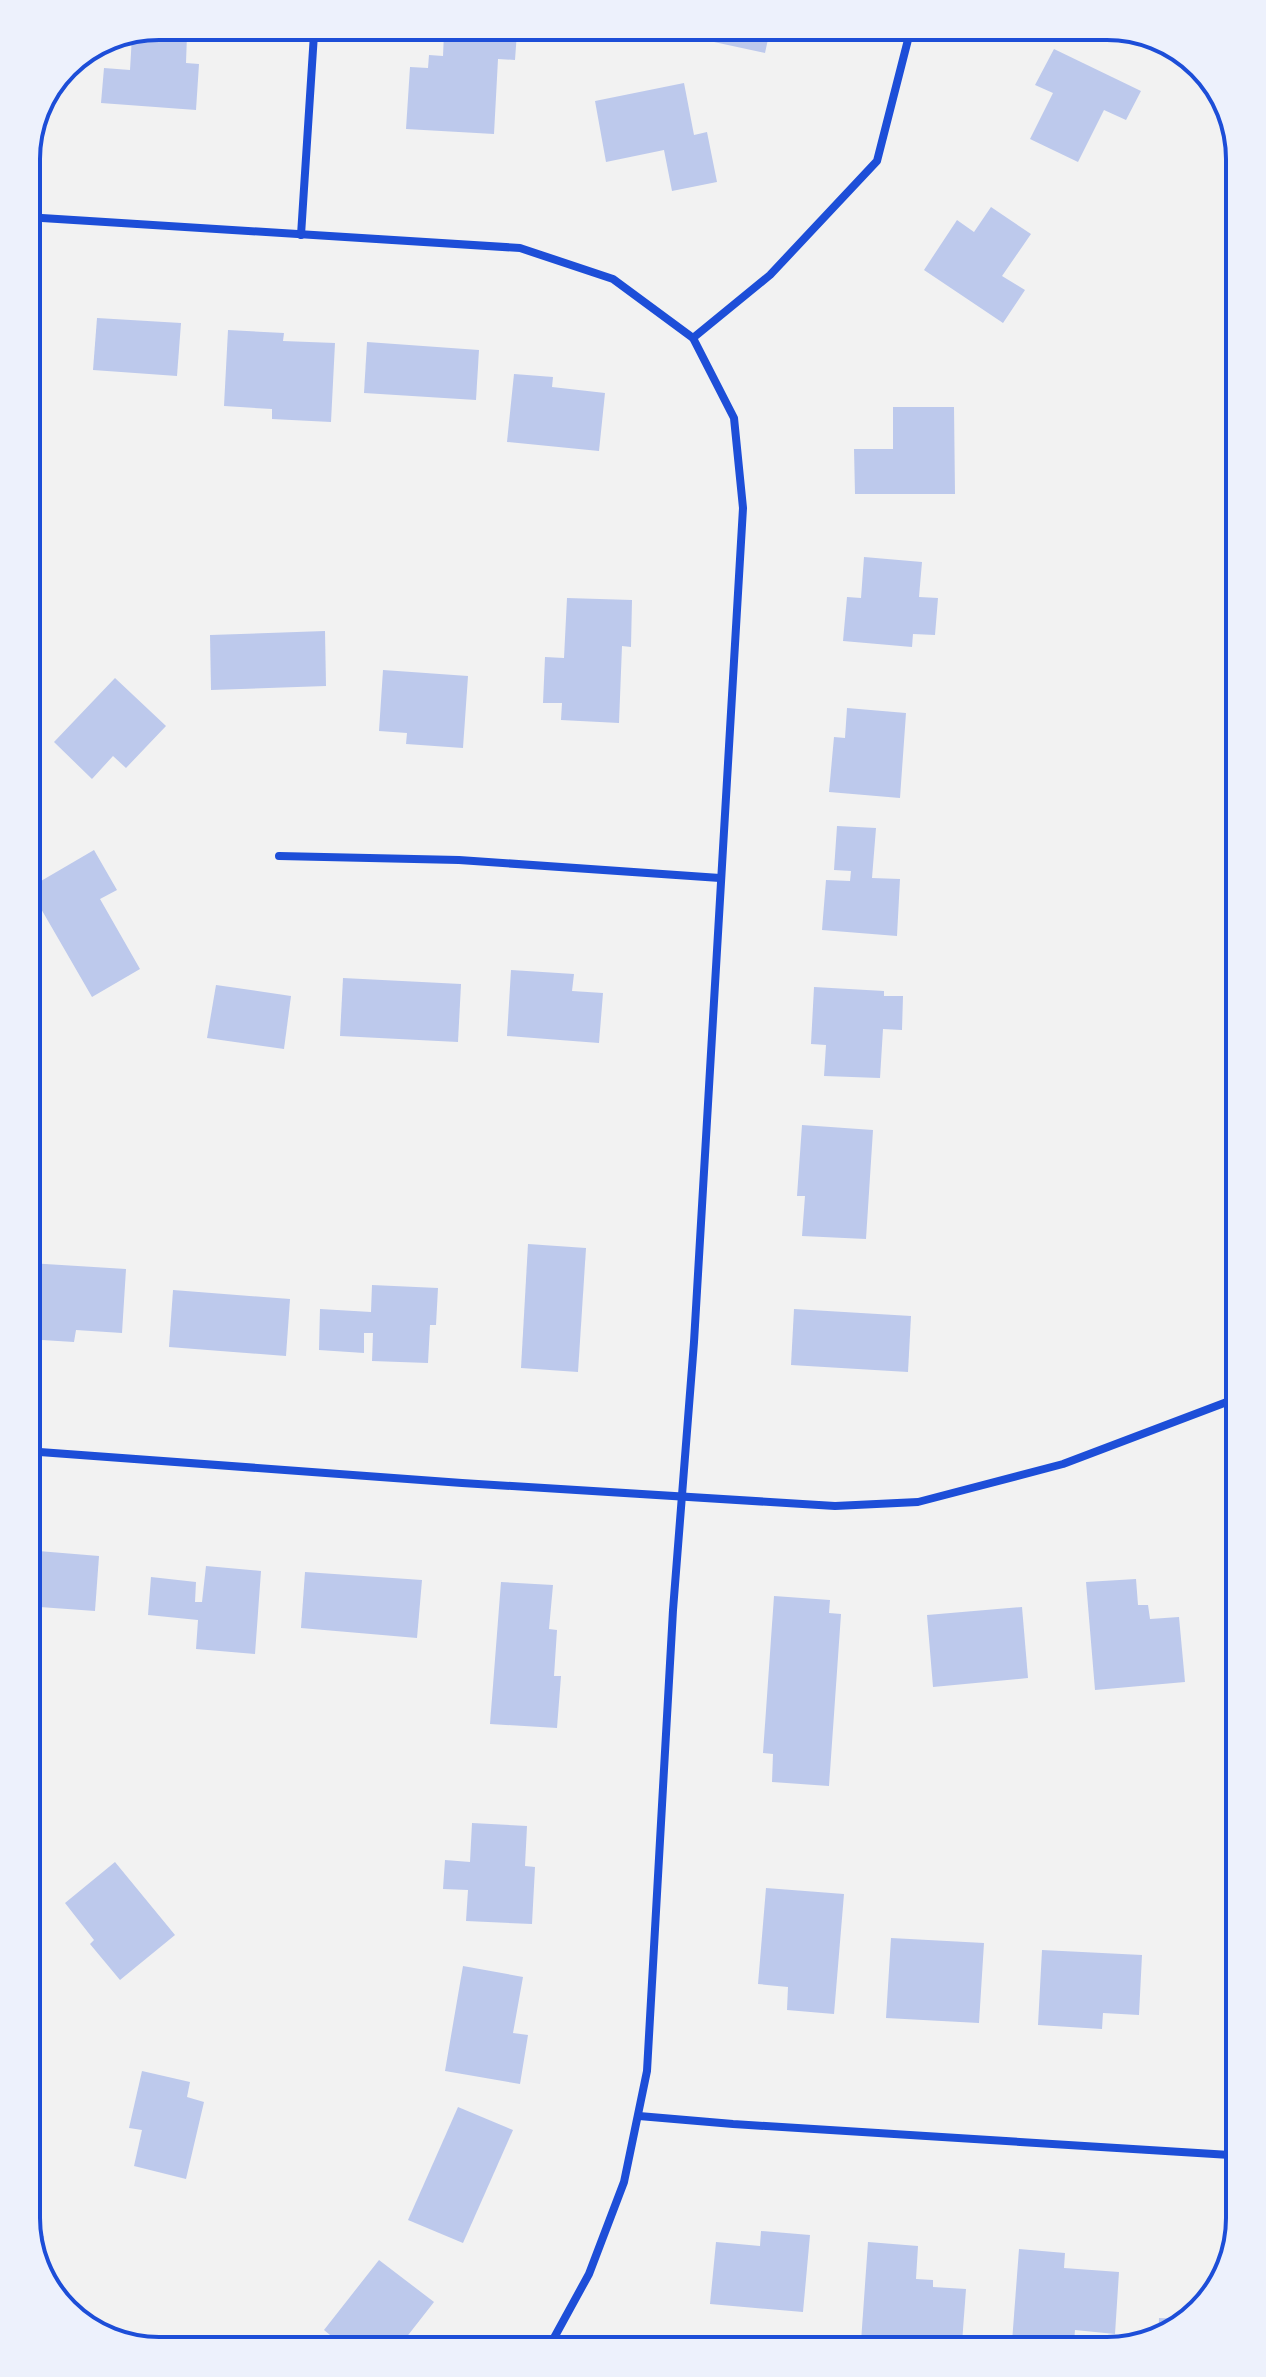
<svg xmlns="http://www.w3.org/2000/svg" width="1266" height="2377" viewBox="0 0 1266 2377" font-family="Roboto,sans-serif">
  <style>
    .building { fill: #bdc9ec }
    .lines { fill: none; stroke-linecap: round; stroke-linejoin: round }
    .minor { stroke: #1d4ed8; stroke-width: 8 }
    .rim { fill: none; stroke: #1d4ed8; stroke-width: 4 }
  </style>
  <rect width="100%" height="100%" fill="#f2f2f2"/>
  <g class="building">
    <polygon points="716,30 770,30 765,53 714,42"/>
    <polygon points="517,32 515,60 498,59 494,134 406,129 410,67 428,68 429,55 443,56 444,33"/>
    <polygon points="187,35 186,63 199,64 196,110 101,103 104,68 130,70 132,36"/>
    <polygon points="1054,49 1141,91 1126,120 1104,110 1078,162 1030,139 1053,93 1035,85"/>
    <polygon points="684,83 694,135 707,132 717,182 672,191 664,150 606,162 595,101"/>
    <polygon points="991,207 1031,234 1002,276 1025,290 1003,323 924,270 957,220 974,232"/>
    <polygon points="97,318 181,323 177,376 93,370"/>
    <polygon points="26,325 34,325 29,383 26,383"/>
    <polygon points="228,330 284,333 283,341 335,343 331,422 272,419 272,409 224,406"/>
    <polygon points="367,342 479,350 476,400 364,393"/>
    <polygon points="514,374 553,377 552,387 605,393 599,451 507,442"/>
    <polygon points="893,407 954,407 955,494 855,494 854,449 893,449"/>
    <polygon points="864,557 922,562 919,597 938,598 935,635 913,634 912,647 843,641 847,597 861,598"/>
    <polygon points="567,598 632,600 631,647 622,646 619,723 561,720 562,703 543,703 545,657 564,658"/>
    <polygon points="325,631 326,686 211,690 210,635"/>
    <polygon points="383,670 468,676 463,748 406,744 407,733 379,731"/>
    <polygon points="115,678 166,726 126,768 113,756 92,779 54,742"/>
    <polygon points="847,708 906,713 900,798 829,792 834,737 845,738"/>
    <polygon points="837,826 876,828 872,878 900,879 897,936 822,930 826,880 850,881 851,871 834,870"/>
    <polygon points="94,850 117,890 100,899 140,969 92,997 29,888"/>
    <polygon points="511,970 574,974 572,991 603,993 599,1043 507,1036"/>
    <polygon points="343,978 461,984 458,1042 340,1036"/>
    <polygon points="216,985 291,996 284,1049 207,1038"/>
    <polygon points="814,987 884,991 884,996 903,996 902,1030 883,1029 880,1078 824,1076 826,1045 811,1044"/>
    <polygon points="802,1125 873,1130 866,1239 802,1236 805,1196 797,1196"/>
    <polygon points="528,1244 586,1248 578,1372 521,1368"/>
    <polygon points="29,1263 126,1269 122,1333 76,1330 74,1342 26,1339"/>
    <polygon points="372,1285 438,1288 436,1325 430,1325 428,1363 372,1361 373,1333 364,1333 364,1353 319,1350 320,1309 371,1312"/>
    <polygon points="173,1290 290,1299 286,1356 169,1347"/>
    <polygon points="794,1309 911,1316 908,1372 791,1365"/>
    <polygon points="26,1550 99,1556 95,1611 26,1606"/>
    <polygon points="206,1566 261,1571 255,1654 196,1649 198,1620 148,1615 151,1577 196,1582 195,1602 202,1602"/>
    <polygon points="305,1572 422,1580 417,1638 301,1628"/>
    <polygon points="1136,1579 1138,1605 1148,1605 1150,1619 1179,1617 1185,1682 1095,1690 1086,1582"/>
    <polygon points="501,1582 553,1585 549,1629 557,1630 554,1676 561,1676 557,1728 490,1724"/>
    <polygon points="774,1596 830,1600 829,1613 841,1614 829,1786 772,1782 773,1754 763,1753"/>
    <polygon points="1022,1607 1028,1678 933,1687 927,1615"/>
    <polygon points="472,1823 527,1826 525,1866 535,1867 532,1924 466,1921 468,1890 443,1889 445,1860 470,1862"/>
    <polygon points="115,1862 175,1935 120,1980 90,1944 94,1940 65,1903"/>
    <polygon points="766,1888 844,1894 834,2014 787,2010 788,1987 758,1984"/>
    <polygon points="1239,1911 1240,1911 1240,1981 1224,1978"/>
    <polygon points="891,1938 984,1943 979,2023 886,2018"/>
    <polygon points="1042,1950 1142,1955 1139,2015 1103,2013 1102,2029 1038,2025"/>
    <polygon points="463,1966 523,1977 513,2033 528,2035 520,2084 445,2071"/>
    <polygon points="142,2071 190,2082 187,2097 204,2102 186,2179 134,2166 142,2130 129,2128"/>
    <polygon points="458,2107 513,2130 463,2243 408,2220"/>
    <polygon points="761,2231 810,2235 803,2312 710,2304 716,2242 760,2246"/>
    <polygon points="44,2236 47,2283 36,2270 30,2237"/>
    <polygon points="868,2242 918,2246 916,2279 933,2280 933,2287 966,2289 962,2343 861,2342"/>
    <polygon points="1019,2249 1065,2253 1064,2268 1119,2272 1115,2334 1075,2330 1074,2342 1012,2342"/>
    <polygon points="379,2260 434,2302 398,2348 386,2338 378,2348 347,2349 324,2330"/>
    <polygon points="1159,2318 1185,2319 1158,2341"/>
  </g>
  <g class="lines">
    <g class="minor">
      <polyline points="26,217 520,248 613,279 693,338 734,418 743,508 694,1342 673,1610 647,2071 624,2182 589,2274 549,2347"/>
      <polyline points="301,235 314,34"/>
      <polyline points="693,338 770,275 877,161 911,28"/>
      <polyline points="279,856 459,860 720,878"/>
      <polyline points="26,1451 462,1483 835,1506 918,1502 1063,1464 1240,1397"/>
      <polyline points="639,2116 733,2124 1230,2155"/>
    </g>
  </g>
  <path d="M0 0H1266V2377H0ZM159 40H1107A119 119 0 0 1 1226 159V2218A119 119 0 0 1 1107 2337H159A119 119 0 0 1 40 2218V159A119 119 0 0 1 159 40Z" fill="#edf1fc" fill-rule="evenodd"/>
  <path class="rim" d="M159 40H1107A119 119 0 0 1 1226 159V2218A119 119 0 0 1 1107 2337H159A119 119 0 0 1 40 2218V159A119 119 0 0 1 159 40Z"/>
</svg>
